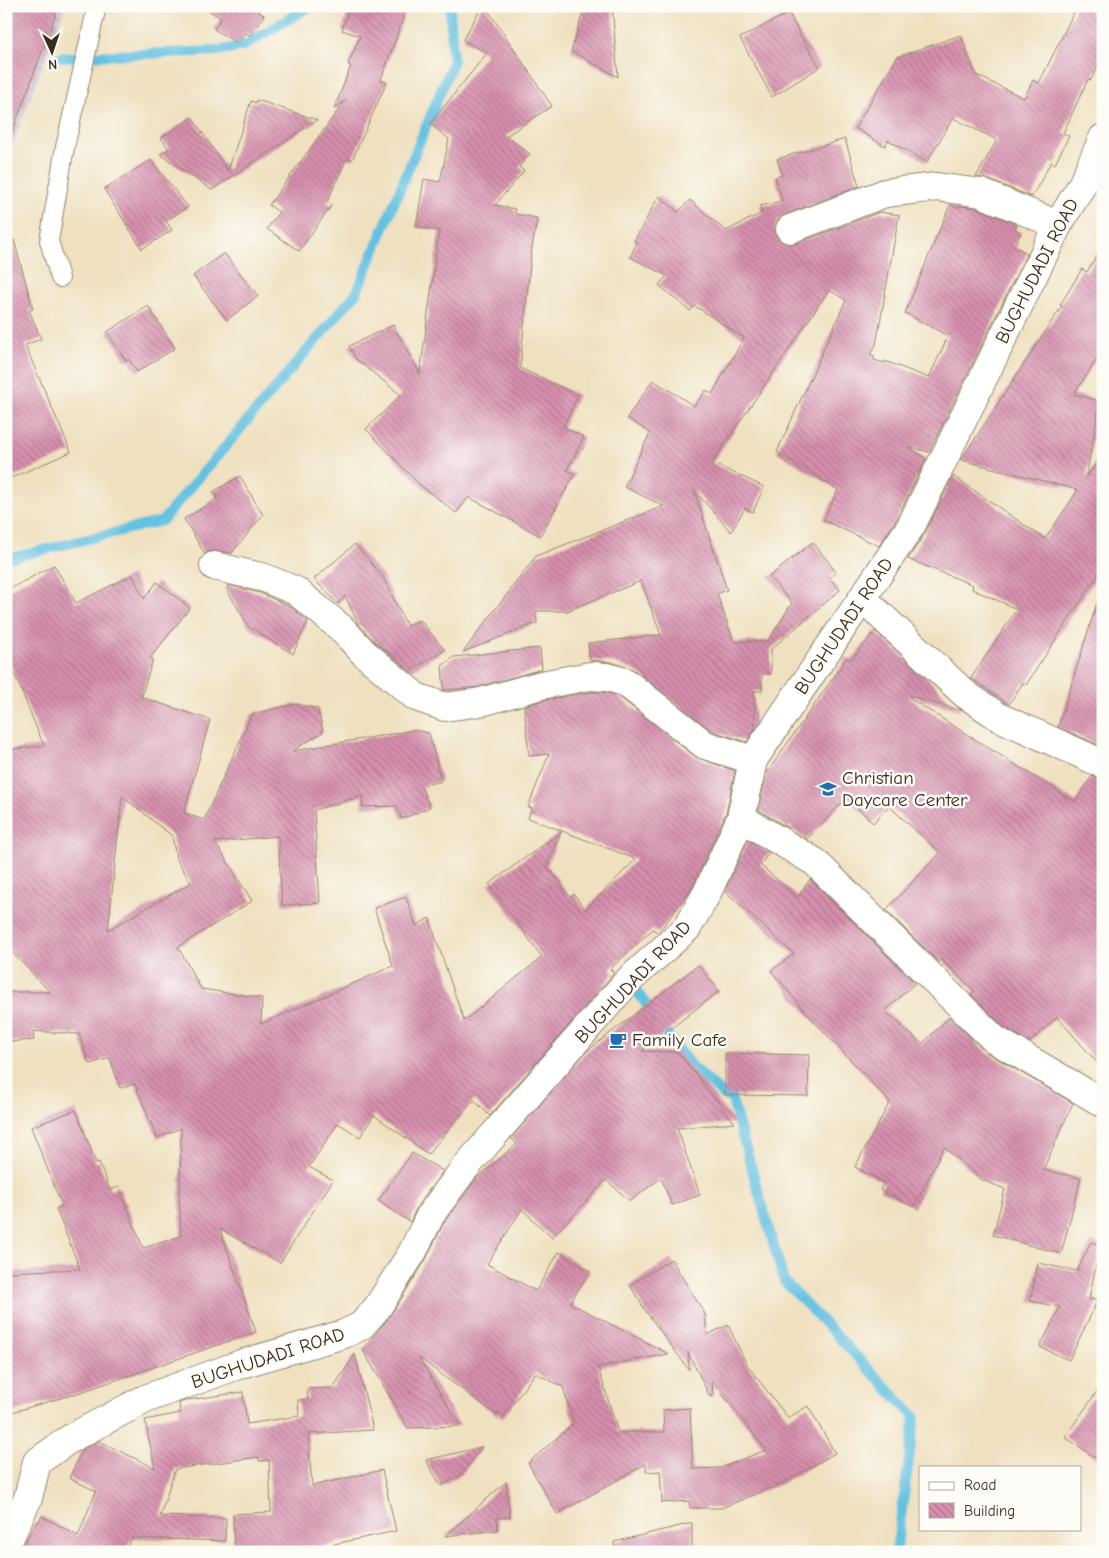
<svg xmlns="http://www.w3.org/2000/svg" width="1109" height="1558" viewBox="0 0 1109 1558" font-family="'Comic Neue',sans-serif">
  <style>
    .industrial { fill: url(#industrial-grid) }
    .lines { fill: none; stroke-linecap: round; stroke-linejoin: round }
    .stream { stroke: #63c1e1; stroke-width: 10 }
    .building { fill: url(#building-back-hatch); fill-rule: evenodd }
    .service-casing { stroke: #95856e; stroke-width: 20 }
    .minor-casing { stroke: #95856e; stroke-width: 30 }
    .service { stroke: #fff; stroke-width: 18 }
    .minor { stroke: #fff; stroke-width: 28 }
    .labels { text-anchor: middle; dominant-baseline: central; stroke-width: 5; stroke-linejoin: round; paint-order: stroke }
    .street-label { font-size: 19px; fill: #3b2a1e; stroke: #fdfcf7 }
    .poi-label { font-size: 19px; fill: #3b2a1e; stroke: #fdfcf7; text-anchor: start }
  </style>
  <defs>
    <pattern id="industrial-grid" width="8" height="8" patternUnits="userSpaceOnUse" patternTransform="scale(1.25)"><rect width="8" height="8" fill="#ccbed4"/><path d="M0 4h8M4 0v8" fill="none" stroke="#b0a3b6"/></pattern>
    <pattern id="building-back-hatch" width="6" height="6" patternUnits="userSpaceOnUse" patternTransform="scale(1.25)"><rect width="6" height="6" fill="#d68fad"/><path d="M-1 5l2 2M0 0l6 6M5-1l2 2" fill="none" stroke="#af758c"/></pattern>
  </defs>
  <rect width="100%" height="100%" fill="#fdfcf7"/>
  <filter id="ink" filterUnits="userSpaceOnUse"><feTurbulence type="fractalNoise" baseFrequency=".02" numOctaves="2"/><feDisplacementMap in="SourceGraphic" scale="10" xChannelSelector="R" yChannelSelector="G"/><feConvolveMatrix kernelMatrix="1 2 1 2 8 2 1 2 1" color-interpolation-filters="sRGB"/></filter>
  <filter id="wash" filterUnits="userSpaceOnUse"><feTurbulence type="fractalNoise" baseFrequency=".0096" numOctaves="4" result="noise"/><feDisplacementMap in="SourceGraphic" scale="20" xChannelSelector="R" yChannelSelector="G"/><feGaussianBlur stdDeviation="1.12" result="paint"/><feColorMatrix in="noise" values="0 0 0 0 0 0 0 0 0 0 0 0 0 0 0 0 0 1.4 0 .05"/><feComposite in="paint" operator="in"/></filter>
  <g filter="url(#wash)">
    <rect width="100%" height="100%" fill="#efe0bf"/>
    <polygon class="industrial" points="6,6 65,6 6,162"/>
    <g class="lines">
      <g class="stream">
        <polyline points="62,57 216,51 243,46 311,6"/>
        <polyline points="6,559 162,521 357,292 453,62 450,6"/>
        <polyline points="635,989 688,1062 721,1093 724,1096 731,1097 784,1281 915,1417 896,1552"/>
      </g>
    </g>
    <g id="blocks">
      <g class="building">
        <polygon points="6,6 59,6 9,141 6,141"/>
        <polygon points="201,6 261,6 258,12 264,15 251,36 245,32 238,44 214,29 221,18"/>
        <polygon points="350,6 387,6 405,13 381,80 387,82 352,160 347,158 327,202 332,205 299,251 267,229 279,212 269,205 345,101 334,109 351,66 348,65 360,36 342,30"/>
        <polygon points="482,6 485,6 552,106 506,136 530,154 519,167 524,171 495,205 515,209 515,214 537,218 531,254 520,368 578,395 563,427 584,437 567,470 575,474 540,536 469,497 456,513 419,484 366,429 401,395 356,359 349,346 393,325 420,374 439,231 416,227 424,179 440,182 449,139 430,124 487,53 463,40"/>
        <polygon points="585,6 612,6 618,77 571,51"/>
        <polygon points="1077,6 1103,6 1103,56 1091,80 1088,79 1063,133 1069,136 1055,164 1051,162 1032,197 987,179 976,177 997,140 953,118 927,162 888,140 885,146 855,128 897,57 961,35 976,75 1024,98 1033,80 1039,83"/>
        <polygon points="789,13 798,31 820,67 772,97 740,38"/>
        <polygon points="257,100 317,120 212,190 160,154 169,149 161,138 192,117 228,171 251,101 256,103"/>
        <polygon points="845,139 859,186 784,215 778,220 775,227 775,234 781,241 788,244 795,244 880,212 899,215 876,345 870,355 874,356 874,360 884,363 885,361 929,378 948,336 905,313 950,205 958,208 960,206 977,208 1017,225 1015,229 1021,233 1014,246 1027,253 929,452 909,447 926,459 897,518 879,546 823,520 838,490 777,452 846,300 829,290 712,463 764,487 753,512 745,508 731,532 694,490 727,590 717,594 734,642 768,641 792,603 769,577 813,542 836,572 829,578 840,590 771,649 771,674 762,674 762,691 754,691 755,729 747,742 712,731 634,670 611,662 590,660 588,643 661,635 641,581 567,611 536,611 537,623 463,652 536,556 664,506 624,487 650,433 627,418 653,380 694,406 706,390 712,394 744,338 695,306 690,311 659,285 667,276 630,257 637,243 634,241 659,196 678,212 690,200 726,231 762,213 760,206 782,201 775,177 782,175 777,159"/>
        <polygon points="151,160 188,207 166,221 172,230 142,249 104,189"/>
        <polygon points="14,240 33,309 29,310 41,339 25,345 71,452 6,480 6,241"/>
        <polygon points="1103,246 1103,350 1074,394 1100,401 1086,478 1103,453 1103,567 1026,685 1023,683 1009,704 971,678 1017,609 972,589 973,585 908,559 925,533 953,476 1045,539 1078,490 961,460 1062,306 1060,305 1082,269 1087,272"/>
        <polygon points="224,253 258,296 227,320 193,276"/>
        <polygon points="148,306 175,348 137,372 129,359 126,361 107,332"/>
        <polygon points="240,476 263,515 232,553 217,551 210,551 205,554 184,519 217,499 213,492"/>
        <polygon points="355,544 383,577 407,626 420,620 445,650 410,671 375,642 359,625 345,596 338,604 314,579"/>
        <path d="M 54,565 L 76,603 L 132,575 L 144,599 L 157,582 L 190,608 L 150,658 L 153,659 L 141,697 L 210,720 L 184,813 L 204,820 L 252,714 L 296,704 L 318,709 L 323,732 L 292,751 L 414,730 L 429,733 L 441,781 L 421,786 L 430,807 L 402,819 L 396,806 L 363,807 L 362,796 L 314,810 L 320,903 L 282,905 L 278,836 L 215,842 L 252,901 L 178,947 L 201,989 L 262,998 L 261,1024 L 393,966 L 374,908 L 406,897 L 416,926 L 429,918 L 464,1021 L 542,957 L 489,884 L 561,832 L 547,865 L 570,897 L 574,894 L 585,910 L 636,859 L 528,818 L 532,808 L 528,807 L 549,754 L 529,756 L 524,706 L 545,700 L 591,692 L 604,692 L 618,696 L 696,757 L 735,771 L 726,813 L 691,890 L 658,933 L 653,929 L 610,969 L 614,973 L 490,1116 L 474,1100 L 428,1154 L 374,1115 L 360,1137 L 338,1123 L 309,1167 L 333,1180 L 280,1263 L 220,1229 L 256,1332 L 81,1392 L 6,1414 L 6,1272 L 80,1269 L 56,1209 L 62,1206 L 31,1127 L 76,1110 L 96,1163 L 99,1162 L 110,1190 L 119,1187 L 143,1248 L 181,1236 L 179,1190 L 180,1190 L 181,1128 L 157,1138 L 135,1084 L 120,1088 L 110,1058 L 89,1064 L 79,1034 L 33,1031 L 34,1040 L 6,1042 L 6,992 L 50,992 L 6,946 L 6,750 L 44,746 L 6,653 L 6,591 ZM 122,796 L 172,836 L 176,858 L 191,883 L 108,930 Z"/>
        <polygon points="228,585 260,593 288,605 308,621 293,654 249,627 227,590"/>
        <polygon points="1097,603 1103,603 1103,747 1058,727"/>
        <polygon points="875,631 962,711 910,696 909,698 1075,802 1092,776 1103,779 1103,1069 1057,1017 1030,1042 1004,1027 971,994 975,991 941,959 938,962 886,910 940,853 889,806 873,823 847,798 807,839 790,826 788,828 759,810 766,774 847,658 851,660"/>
        <polygon points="540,648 542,669 478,687 444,690 442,666 454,657"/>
        <polygon points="748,840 769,853 760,865 798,897 810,879 915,983 885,1011 922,1044 949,1017 986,1052 1073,1103 1043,1170 1081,1178 1061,1254 993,1235 1005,1189 982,1180 944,1147 914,1207 880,1190 884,1183 855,1167 890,1102 811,1018 771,971 794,954 725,891"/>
        <polygon points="698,965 719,991 642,1051 678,1052 735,1123 677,1128 700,1195 672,1205 661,1178 630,1201 606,1180 552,1238 522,1209 487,1264 536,1291 559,1252 590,1271 570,1303 669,1354 598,1367 618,1432 664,1432 663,1410 690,1408 693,1469 720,1468 766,1450 712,1381 713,1396 710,1397 688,1352 689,1370 645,1310 630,1285 671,1259 705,1314 707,1335 728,1325 747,1365 788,1418 808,1406 835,1453 781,1484 721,1508 690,1508 689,1501 662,1503 660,1471 646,1472 646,1464 557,1514 528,1463 574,1423 563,1387 535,1373 502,1419 498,1411 498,1416 419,1358 460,1426 408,1428 363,1350 390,1316 425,1261 444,1222 476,1179 517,1144 511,1138 586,1052"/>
        <polygon points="725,1053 809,1055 808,1096 725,1095"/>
        <polygon points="412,1153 443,1171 418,1205 410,1222 378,1201"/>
        <polygon points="1091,1242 1100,1245 1089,1299 1098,1300 1069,1360 1040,1347 1060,1307 1030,1301 1038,1263 1077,1271"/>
        <polygon points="355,1354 373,1430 308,1434 312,1486 382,1470 396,1531 296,1552 237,1552 237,1547 234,1547 233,1514 271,1512 269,1460 259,1461 259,1457 175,1469 160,1516 226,1518 225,1541 132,1538 124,1552 20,1552 36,1522 38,1523 42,1516 78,1536 96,1491 69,1478 82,1450 99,1441 155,1468 145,1420 180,1413 179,1403 188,1400 243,1392 247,1424 299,1416 298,1400 308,1399 307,1389 333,1388"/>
        <polygon points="1103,1383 1103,1463 1065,1437"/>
        <polygon points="482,1447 462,1474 441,1486 426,1460"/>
        <polygon points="506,1482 510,1517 497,1518 498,1530 445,1536"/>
        <polygon points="692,1523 692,1552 615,1552 614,1542"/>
      </g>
    </g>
  </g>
  <g filter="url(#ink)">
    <use href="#blocks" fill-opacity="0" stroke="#95856e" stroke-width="1"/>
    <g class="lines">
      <g class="service-casing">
        <polyline id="service" points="60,278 49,241 65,147 97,6"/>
      </g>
      <g class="minor-casing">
        <g id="minor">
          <polyline points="790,229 885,193 937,187 981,193 1058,225"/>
          <polyline points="214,566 265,578 296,591 341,628 364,653 416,697 445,707 481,702 541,685 590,676 607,677 625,682 705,745 753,760"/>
          <polyline points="863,599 965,694 999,717 1103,764"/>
          <polyline points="741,818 815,862 994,1039 1103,1103"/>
          <polyline points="6,1545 28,1498 37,1462 71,1438 145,1399 241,1364 344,1334 361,1326 377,1308 412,1253 431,1214 464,1169 628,981 687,928 707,893 741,818 753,760 911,526 1058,225 1082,185 1103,138"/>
        </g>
      </g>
      <use href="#service" class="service"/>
      <use href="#minor" class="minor"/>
    </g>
  </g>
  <defs>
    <g id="school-bare" transform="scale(1.35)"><path d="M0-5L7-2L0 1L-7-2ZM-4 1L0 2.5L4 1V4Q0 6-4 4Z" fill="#1f6fb2" stroke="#fdfcf7" stroke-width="2.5" paint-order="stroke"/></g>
    <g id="cafe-bare" transform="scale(1.35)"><path d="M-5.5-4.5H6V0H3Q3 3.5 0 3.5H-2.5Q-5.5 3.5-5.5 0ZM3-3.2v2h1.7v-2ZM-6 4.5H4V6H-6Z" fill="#1f6fb2" stroke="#fdfcf7" stroke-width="2.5" paint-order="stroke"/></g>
  </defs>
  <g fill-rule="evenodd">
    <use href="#school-bare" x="828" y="789"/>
    <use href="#cafe-bare" x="618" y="1040"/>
  </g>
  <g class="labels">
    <g class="street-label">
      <text transform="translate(1037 271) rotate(-63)">BUGHUDADI ROAD</text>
      <text transform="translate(844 626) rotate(-56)">BUGHUDADI ROAD</text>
      <text transform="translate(633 982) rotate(-47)">BUGHUDADI ROAD</text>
      <text transform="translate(268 1358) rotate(-18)">BUGHUDADI ROAD</text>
    </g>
    <g class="poi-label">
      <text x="842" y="778">Christian<tspan x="842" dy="22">Daycare Center</tspan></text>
      <text x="632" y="1040">Family Cafe</text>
    </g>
  </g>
  <rect width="1109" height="1558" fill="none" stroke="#fdfcf7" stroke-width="25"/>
  <rect x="919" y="1466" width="162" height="65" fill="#fdfcf7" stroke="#afa8a0"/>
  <rect x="929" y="1482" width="25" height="8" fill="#ffffff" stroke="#afa8a0"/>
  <text x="964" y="1490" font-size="15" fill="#3b2a1e">Road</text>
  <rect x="929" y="1503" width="25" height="15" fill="url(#building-back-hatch)" stroke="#afa8a0"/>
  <text x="964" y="1516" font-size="15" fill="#3b2a1e">Building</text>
  <g transform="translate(52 52) rotate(177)" stroke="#fdfcf7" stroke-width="4" paint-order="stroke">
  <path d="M0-4L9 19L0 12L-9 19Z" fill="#3b2a1e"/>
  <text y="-8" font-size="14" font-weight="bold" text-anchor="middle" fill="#3b2a1e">N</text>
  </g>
</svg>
